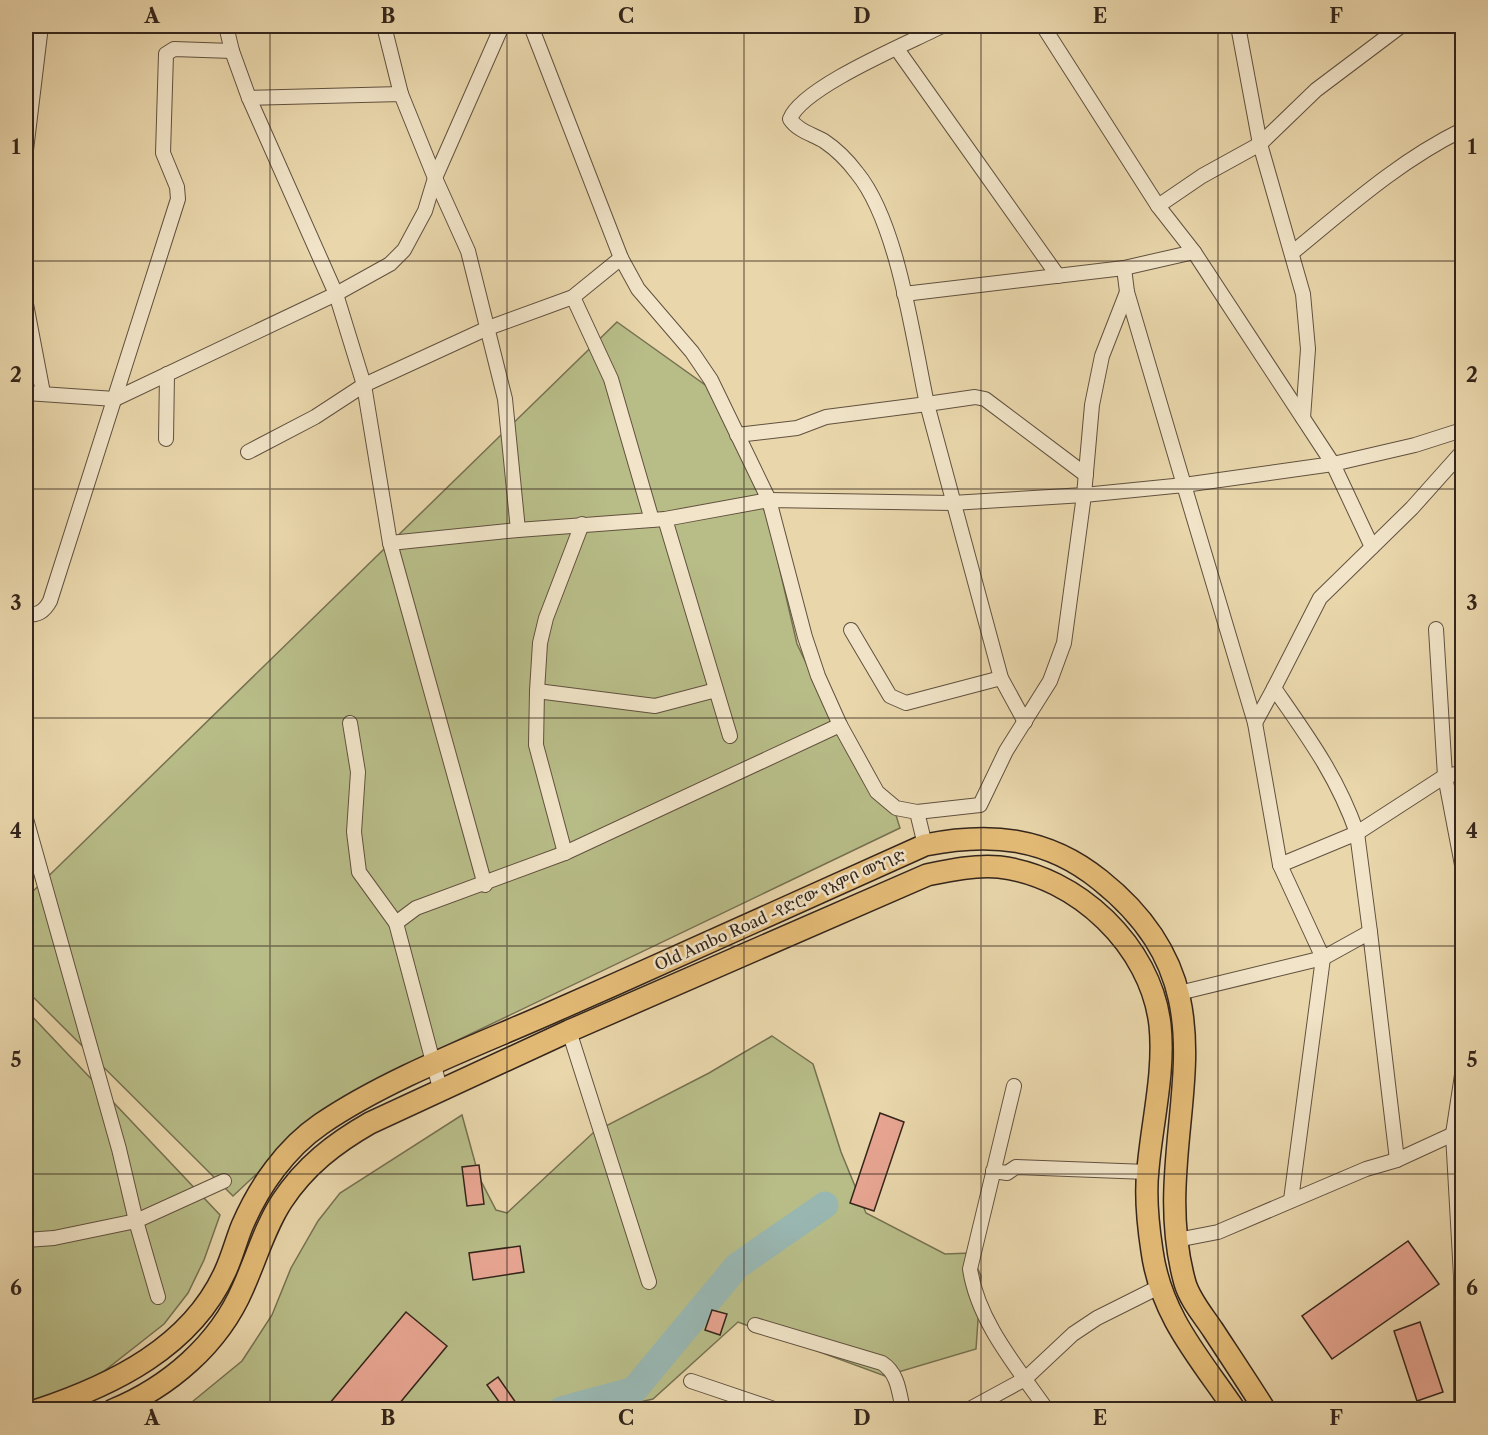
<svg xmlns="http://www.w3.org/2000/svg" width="1488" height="1435" viewBox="0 0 1488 1435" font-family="'Libre Caslon Text','Noto Serif Ethiopic',serif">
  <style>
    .green { fill: #b8bd88; stroke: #767152; stroke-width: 1.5 }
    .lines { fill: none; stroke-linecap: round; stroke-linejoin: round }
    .river { stroke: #99b7b2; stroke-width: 27 }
    .building { fill: #e7a591; stroke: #34251b; stroke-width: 1.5 }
    .street-casing { stroke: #61513f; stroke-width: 16 }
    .primary-casing { stroke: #34251b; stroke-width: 24 }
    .street { stroke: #f1e4c8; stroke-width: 14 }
    .primary { stroke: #e4bb76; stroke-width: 21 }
    .grid { fill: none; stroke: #34251b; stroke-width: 1.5; stroke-opacity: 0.55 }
    .labels { text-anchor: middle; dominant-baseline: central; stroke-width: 5; stroke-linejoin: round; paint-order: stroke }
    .street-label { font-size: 16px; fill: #34251b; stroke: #f1e4c8 }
    .neatline { fill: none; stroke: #34251b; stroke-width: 2 }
    .grid-label { font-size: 20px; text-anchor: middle; font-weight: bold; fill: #34251b }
  </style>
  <rect width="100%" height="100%" fill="#e9d6ab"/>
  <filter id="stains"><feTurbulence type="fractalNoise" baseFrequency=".00333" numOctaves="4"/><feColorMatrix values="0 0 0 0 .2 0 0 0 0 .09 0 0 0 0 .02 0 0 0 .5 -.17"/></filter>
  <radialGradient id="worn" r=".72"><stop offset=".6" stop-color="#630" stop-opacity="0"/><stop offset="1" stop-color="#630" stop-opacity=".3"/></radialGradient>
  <g class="green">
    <polygon points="617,322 722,397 769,523 797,644 834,721 895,812 900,828 433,1052 322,1113 233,1196 26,990 26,898"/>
    <polygon points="26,1010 220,1215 204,1260 188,1293 164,1324 94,1379 26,1406"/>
    <polygon points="772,1036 813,1064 841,1152 866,1213 945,1254 971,1253 981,1276 976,1349 885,1376 738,1322 653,1399 608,1409 179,1410 192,1402 242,1361 272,1315 291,1268 318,1221 340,1193 462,1115 479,1177 496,1210 507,1213 594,1132 709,1073"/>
  </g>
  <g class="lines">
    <polyline class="river" points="561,1410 634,1390 737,1266 825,1205"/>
  </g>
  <g class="building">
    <polygon points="880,1113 904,1122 874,1211 850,1203"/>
    <polygon points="479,1165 484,1204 467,1206 462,1167"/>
    <polygon points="1408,1241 1439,1284 1332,1359 1302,1316"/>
    <polygon points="520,1246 524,1272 473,1280 469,1253"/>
    <polygon points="712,1310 727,1314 720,1335 705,1330"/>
    <polygon points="406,1312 447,1346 394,1410 324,1410"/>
    <polygon points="1420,1322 1443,1392 1417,1401 1394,1331"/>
    <polygon points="498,1377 521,1410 505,1410 487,1385"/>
  </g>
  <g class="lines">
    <g class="street-casing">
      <g id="street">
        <polyline points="226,26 232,51 249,98 336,294 364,385 390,543 485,885"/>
        <polyline points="384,26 401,94"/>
        <polyline points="531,26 621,258 638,289 692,352 711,380 769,500 805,637 818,676 840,725 877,792 896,808 917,812 925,845"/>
        <polyline points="1238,26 1260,144 1303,294 1308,349 1303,418"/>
        <polyline points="897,49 1058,276"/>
        <polyline points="249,98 401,94 435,178 468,251 505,399 518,530 665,519 769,500 952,503 1084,495 1184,485 1255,723 1280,865 1323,958 1291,1200"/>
        <polyline points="26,150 41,26"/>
        <polyline points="1158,206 1202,176 1260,144 1316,90 1401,26"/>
        <path d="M 1293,252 C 1348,207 1399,161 1462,130"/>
        <polyline points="1124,268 1127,292 1184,485 1333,464 1194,252"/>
        <polyline points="904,294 1124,268 1194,252 1158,206 1043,26"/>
        <polyline points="573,297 611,379 652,520"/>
        <polyline points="26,304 43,393"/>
        <polyline points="26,393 115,399 336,294 390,264 404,250 425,211 435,178 502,26"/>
        <path d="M 737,435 L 797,428 L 826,417 L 927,404 C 913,339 898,223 857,173 C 848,161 836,149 824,141 C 812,134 798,131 790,119 C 802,87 909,43 942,26"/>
        <polyline points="166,439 167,374"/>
        <polyline points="248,452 315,417 364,385 488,328 573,297 621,258"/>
        <polyline points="665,519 730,736"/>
        <polyline points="390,543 518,530"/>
        <polyline points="1372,547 1333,464 1415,445 1462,430"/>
        <path d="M 26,615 C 38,615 44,612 50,601 L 178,199 L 177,187 L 163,153 L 166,54 L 174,49 L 232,51"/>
        <polyline points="1436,629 1445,776 1462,865"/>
        <polyline points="851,630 890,696 906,703 1001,678"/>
        <polyline points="1274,688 1320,598 1412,508 1462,452"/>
        <polyline points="537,691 655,706 716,690"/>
        <polyline points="1025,722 1001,678 927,404 975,397 985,399 1086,475"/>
        <polyline points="350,723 358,772 354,832 359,872 396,923"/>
        <path d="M 1255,723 L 1274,688 C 1308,737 1337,776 1357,833 L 1445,776 L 1462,773"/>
        <polyline points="917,812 980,805 1006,751 1050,681 1064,643 1084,495 1092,405 1102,356 1127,292"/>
        <polyline points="26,819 119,1149 136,1221 158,1297"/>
        <polyline points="565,853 536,745 537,691 540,643 546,618 582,524"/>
        <polyline points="1280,865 1357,833 1370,932"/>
        <polyline points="1179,993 1323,958 1370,932 1397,1160"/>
        <polyline points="569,1031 649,1282"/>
        <path d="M 1014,1086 L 970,1269 C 978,1322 1017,1367 1047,1410"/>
        <polyline points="441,1092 396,923 416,908 565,853 840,725"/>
        <polyline points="993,1171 1007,1173 1016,1167 1147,1172"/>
        <polyline points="26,1240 54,1238 136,1221 224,1181"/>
        <polyline points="1177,1240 1218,1232 1366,1169 1397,1160 1460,1131"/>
        <path d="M 755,1325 L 882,1363 C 898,1373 899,1392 903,1410"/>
        <polyline points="691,1381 777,1410"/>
        <polyline points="968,1410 1025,1379 1073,1334 1097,1318 1159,1287"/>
        <polyline points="1461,1410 1461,1276 1453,1134 1462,1075"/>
      </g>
    </g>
    <g class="primary-casing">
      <g id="primary">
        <path d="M 38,1410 C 113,1385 191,1347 225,1272 C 232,1257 236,1241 242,1226 C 259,1186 286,1148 321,1124 C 390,1077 481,1044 557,1010 C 680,956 802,900 925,845 C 990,832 1047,837 1100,880 C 1253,1002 1143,1133 1185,1283 C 1190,1300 1203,1315 1213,1330 C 1230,1356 1248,1383 1265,1410"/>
        <path d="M 113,1410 C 169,1387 219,1344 243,1288 C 256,1259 265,1227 282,1201 C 305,1166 335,1143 370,1123 L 569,1031 L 927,875 C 951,870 974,865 999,867 C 1077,876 1151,946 1160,1025 C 1165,1072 1152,1122 1148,1169 C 1145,1195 1148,1225 1152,1251 C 1161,1316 1199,1357 1235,1410"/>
      </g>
    </g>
    <use href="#street" class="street"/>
    <use href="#primary" class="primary"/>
  </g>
  <path class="grid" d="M 270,26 L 270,1410M 507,26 L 507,1410M 744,26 L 744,1410M 981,26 L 981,1410M 1218,26 L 1218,1410M 26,261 L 1462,261M 26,489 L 1462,489M 26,718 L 1462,718M 26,946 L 1462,946M 26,1174 L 1462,1174"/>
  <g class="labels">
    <g class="street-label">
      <text transform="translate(780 910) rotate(-24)">Old Ambo Road -የድሮው የአምቦ መንገድ</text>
    </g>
  </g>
  <rect width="1488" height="1435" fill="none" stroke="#e9d6ab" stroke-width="66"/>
  <rect x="33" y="33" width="1422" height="1369" class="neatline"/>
  <g class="grid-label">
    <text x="152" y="23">A</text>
    <text x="388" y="23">B</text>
    <text x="626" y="23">C</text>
    <text x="862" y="23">D</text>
    <text x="1100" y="23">E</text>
    <text x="1336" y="23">F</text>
    <text x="16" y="154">1</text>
    <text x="1472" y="154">1</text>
    <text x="16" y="382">2</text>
    <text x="1472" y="382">2</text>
    <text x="16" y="610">3</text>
    <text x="1472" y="610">3</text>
    <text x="16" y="838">4</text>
    <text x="1472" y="838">4</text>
    <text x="16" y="1067">5</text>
    <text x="1472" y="1067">5</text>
    <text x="16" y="1295">6</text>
    <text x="1472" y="1295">6</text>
    <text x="152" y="1425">A</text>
    <text x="388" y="1425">B</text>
    <text x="626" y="1425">C</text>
    <text x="862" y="1425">D</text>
    <text x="1100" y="1425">E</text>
    <text x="1336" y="1425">F</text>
  </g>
  <rect width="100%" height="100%" filter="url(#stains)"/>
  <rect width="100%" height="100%" fill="url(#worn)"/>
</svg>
